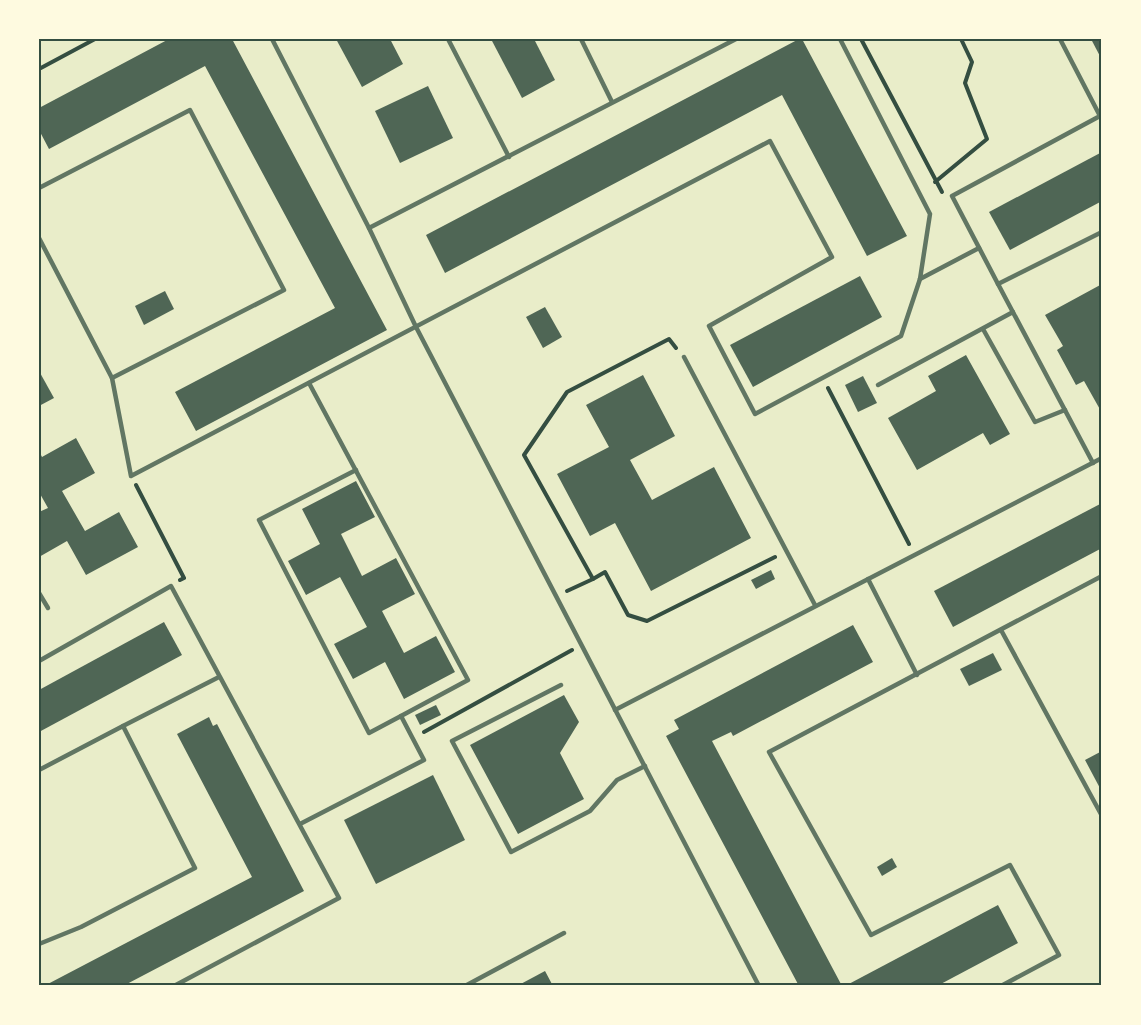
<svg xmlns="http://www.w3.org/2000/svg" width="1141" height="1025" viewBox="0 0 1141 1025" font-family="'Open Sans',sans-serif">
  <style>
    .building { fill: #4f6655 }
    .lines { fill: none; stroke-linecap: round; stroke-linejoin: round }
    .path { stroke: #344e41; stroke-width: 4 }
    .service { stroke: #617663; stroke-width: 4.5 }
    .neatline { fill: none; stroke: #344e41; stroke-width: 2 }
  </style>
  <rect width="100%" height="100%" fill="#e9edc9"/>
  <g class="building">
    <polygon points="169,39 232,39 387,330 196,431 175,392 335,308 205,66 49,149 39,130 39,108"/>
    <polygon points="336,39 390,39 403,64 362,87"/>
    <polygon points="491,39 534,39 555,80 522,98"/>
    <polygon points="799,39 802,39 907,236 867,256 782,95 445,273 426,235"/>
    <polygon points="1091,39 1102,39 1102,60"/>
    <polygon points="428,86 453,138 400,163 375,111"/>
    <polygon points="1102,152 1102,201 1010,250 989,212"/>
    <polygon points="860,276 882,317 753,387 730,345"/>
    <polygon points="1102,284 1102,413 1084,381 1076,385 1057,350 1063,346 1045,315"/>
    <polygon points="165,291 174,309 144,325 135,306"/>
    <polygon points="545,307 562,337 543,348 526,317"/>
    <polygon points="966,355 1010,434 990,445 983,433 917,470 888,418 936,391 928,376"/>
    <polygon points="39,371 54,398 39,406"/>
    <polygon points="643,375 675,436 630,460 652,500 714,467 751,538 651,591 615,523 590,536 557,474 609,447 586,405"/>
    <polygon points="863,376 877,403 858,412 845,385"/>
    <polygon points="76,438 95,473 62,491 85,531 119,512 138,547 86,575 67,541 39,557 39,512 48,508 39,492 39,451 42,457"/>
    <polygon points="356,481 375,517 341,534 362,576 396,558 415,594 382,611 404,653 436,636 455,672 404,699 385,662 353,679 334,644 367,627 340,577 306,595 288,561 320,544 302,509"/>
    <polygon points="1102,503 1102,548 953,627 934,591"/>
    <polygon points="771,570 775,579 756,589 751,580"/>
    <polygon points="164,622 182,655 39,732 39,690"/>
    <polygon points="853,625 873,662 733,736 731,732 712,741 842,986 799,986 666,736 679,729 674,720"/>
    <polygon points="993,653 1002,670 969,686 960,669"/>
    <polygon points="564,695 579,722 560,753 584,799 518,834 470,745"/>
    <polygon points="436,705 441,715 420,725 415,715"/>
    <polygon points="209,717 213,726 217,724 304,891 123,986 44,986 252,877 177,734"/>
    <polygon points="1102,751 1102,792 1085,760"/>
    <polygon points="433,775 465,840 376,884 344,820"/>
    <polygon points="892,858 897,867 882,876 877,867"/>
    <polygon points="998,905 1018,943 937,986 845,986"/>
    <polygon points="545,971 553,986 517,986"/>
  </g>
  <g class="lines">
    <g class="path">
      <polyline points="861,39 942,192"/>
      <polyline points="39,69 95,39"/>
      <polyline points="935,182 987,139 965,83 972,62 961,39"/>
      <polyline points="676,348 669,339 567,392 524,455 593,579 605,572 628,615 647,621 775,557"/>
      <polyline points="828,388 909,544"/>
      <polyline points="136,485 184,578 180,580"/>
      <polyline points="567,591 593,579"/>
      <polyline points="424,732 572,650"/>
    </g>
    <g class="service">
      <polyline points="272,39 369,228 416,327 759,986"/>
      <polyline points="448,39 509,157"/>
      <polyline points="581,39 612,102"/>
      <polyline points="1060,39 1100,116 952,196 998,284 1102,232"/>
      <polyline points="39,188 190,110 284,290 112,378"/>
      <polyline points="369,228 736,39"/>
      <polyline points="39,238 112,378 131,476 770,141 832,257 709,326 755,414 901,336 920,279 930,214 840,39"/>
      <polyline points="920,279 979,248"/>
      <polyline points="998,284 1093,463"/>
      <polyline points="983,329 1035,422 1065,410"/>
      <polyline points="684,357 815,605"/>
      <polyline points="309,383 468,680 401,716"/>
      <polyline points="878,385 1013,312"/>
      <polyline points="868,579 917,675"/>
      <polyline points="39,593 48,608"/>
      <polyline points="1001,630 1102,816"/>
      <polyline points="39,661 171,586 339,898 174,986"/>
      <polyline points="561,685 452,741 511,852 590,811 617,780 645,766"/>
      <polyline points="615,710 1102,458"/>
      <polyline points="123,726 219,677"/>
      <polyline points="39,770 123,726 195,868 81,927 39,944"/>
      <polyline points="300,824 424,760 401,716 369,733 259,520 356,470"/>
      <polyline points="465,986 564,933"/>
      <polyline points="1001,986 1059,955 1010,865 871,935 769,752 1102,576"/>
    </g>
  </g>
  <rect width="1141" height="1025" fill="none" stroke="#fefae0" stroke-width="81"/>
  <rect x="40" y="40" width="1060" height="944" class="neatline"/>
</svg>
